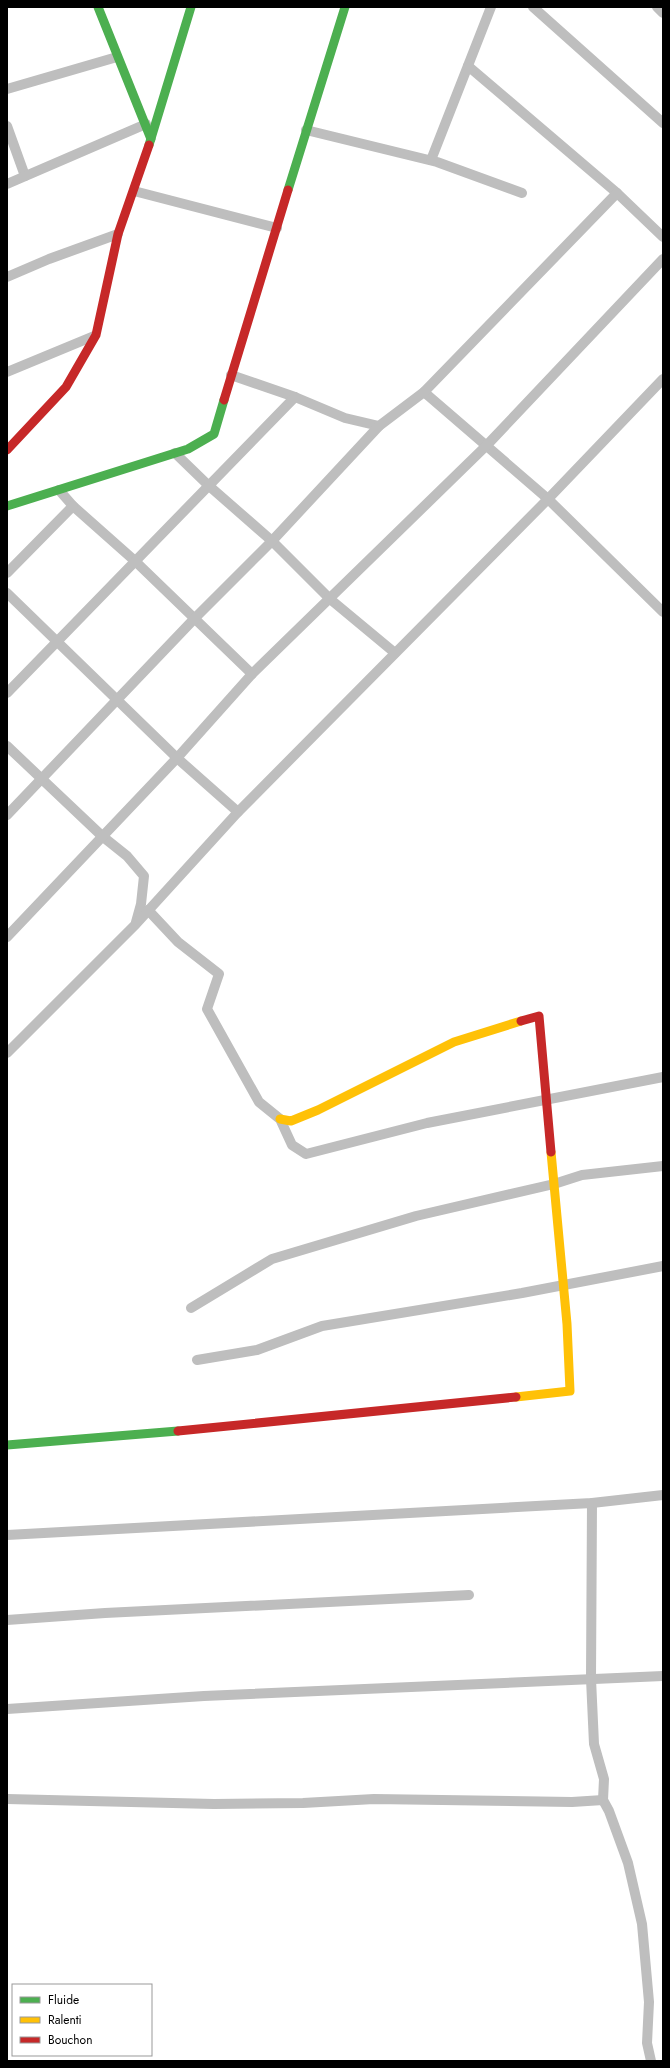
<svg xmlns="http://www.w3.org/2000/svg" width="670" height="2068" viewBox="0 0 670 2068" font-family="Jost,sans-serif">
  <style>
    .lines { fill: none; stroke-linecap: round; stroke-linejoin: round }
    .street { stroke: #bebebe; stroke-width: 10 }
    .fast { stroke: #4caf50; stroke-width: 9 }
    .slow { stroke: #ffc107; stroke-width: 9 }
    .jam { stroke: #c62828; stroke-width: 9 }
  </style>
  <rect width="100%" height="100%" fill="#fff"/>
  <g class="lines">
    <g class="street">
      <polyline points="533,7 663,123"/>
      <polyline points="657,7 663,13"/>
      <polyline points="468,66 617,193 663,237"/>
      <polyline points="7,89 117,57"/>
      <polyline points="7,126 25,176"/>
      <polyline points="306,130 437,162 522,193"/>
      <polyline points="431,160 491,7"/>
      <polyline points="7,184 146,124"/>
      <polyline points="134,191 277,228"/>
      <polyline points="7,277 49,259 118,234"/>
      <polyline points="7,372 94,336"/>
      <polyline points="231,375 295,397 345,418 379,426"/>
      <polyline points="424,392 548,499 663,612"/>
      <polyline points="175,453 208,485 272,541 330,599 395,653"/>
      <polyline points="59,490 73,506 135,561 252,674"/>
      <polyline points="7,573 73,506"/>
      <polyline points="7,593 177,758 238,812"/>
      <polyline points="7,693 295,397"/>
      <polyline points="7,746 102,836 127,856 144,876 141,904 136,922"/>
      <polyline points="7,815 195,618 272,541 379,426 424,392 617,193"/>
      <polyline points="148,910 178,942 219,974 207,1009 259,1102 280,1119 292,1145 306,1154 427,1123 663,1077"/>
      <polyline points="7,937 177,758 252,674 487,445 663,259"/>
      <polyline points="7,1053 136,924 238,812 548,499 663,379"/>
      <polyline points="191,1308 272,1259 416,1216 554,1184 582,1175 663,1166"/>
      <polyline points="197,1360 257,1350 322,1326 522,1293 663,1266"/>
      <polyline points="592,1503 591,1679 594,1744 604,1779 603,1800 609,1811 628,1863 642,1924 649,2002 647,2043 651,2061"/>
      <polyline points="7,1535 592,1503 663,1495"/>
      <polyline points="7,1620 105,1613 469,1595"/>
      <polyline points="7,1709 204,1696 663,1676"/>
      <polyline points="7,1799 214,1804 303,1803 374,1799 572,1802 603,1800"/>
    </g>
    <g class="fast">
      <polyline points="98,7 151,139"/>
      <polyline points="149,145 191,7"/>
      <polyline points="288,190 345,7"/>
      <polyline points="7,506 188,449 214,434 224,400"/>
      <polyline points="7,1445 178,1431"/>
    </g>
    <g class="slow">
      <polyline points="280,1119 291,1121 318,1110 454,1042 521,1021"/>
      <polyline points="516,1397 570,1391 567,1324 551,1152"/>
    </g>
    <g class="jam">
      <polyline points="224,400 288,190"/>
      <polyline points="7,450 66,387 96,335 118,234 149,145"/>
      <polyline points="521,1021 539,1016 551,1152"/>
      <polyline points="178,1431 516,1397"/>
    </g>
  </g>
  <rect width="670" height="2068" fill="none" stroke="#000000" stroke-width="16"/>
  <rect x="12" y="1984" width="140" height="72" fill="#ffffff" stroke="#999999"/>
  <rect x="20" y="1997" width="20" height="6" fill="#4caf50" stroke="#999999"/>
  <text x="48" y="2004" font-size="12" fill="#000000">Fluide</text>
  <rect x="20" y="2017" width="20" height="6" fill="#ffc107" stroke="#999999"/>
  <text x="48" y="2024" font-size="12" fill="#000000">Ralenti</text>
  <rect x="20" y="2037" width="20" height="6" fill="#c62828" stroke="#999999"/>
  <text x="48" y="2044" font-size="12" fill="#000000">Bouchon</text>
</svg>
